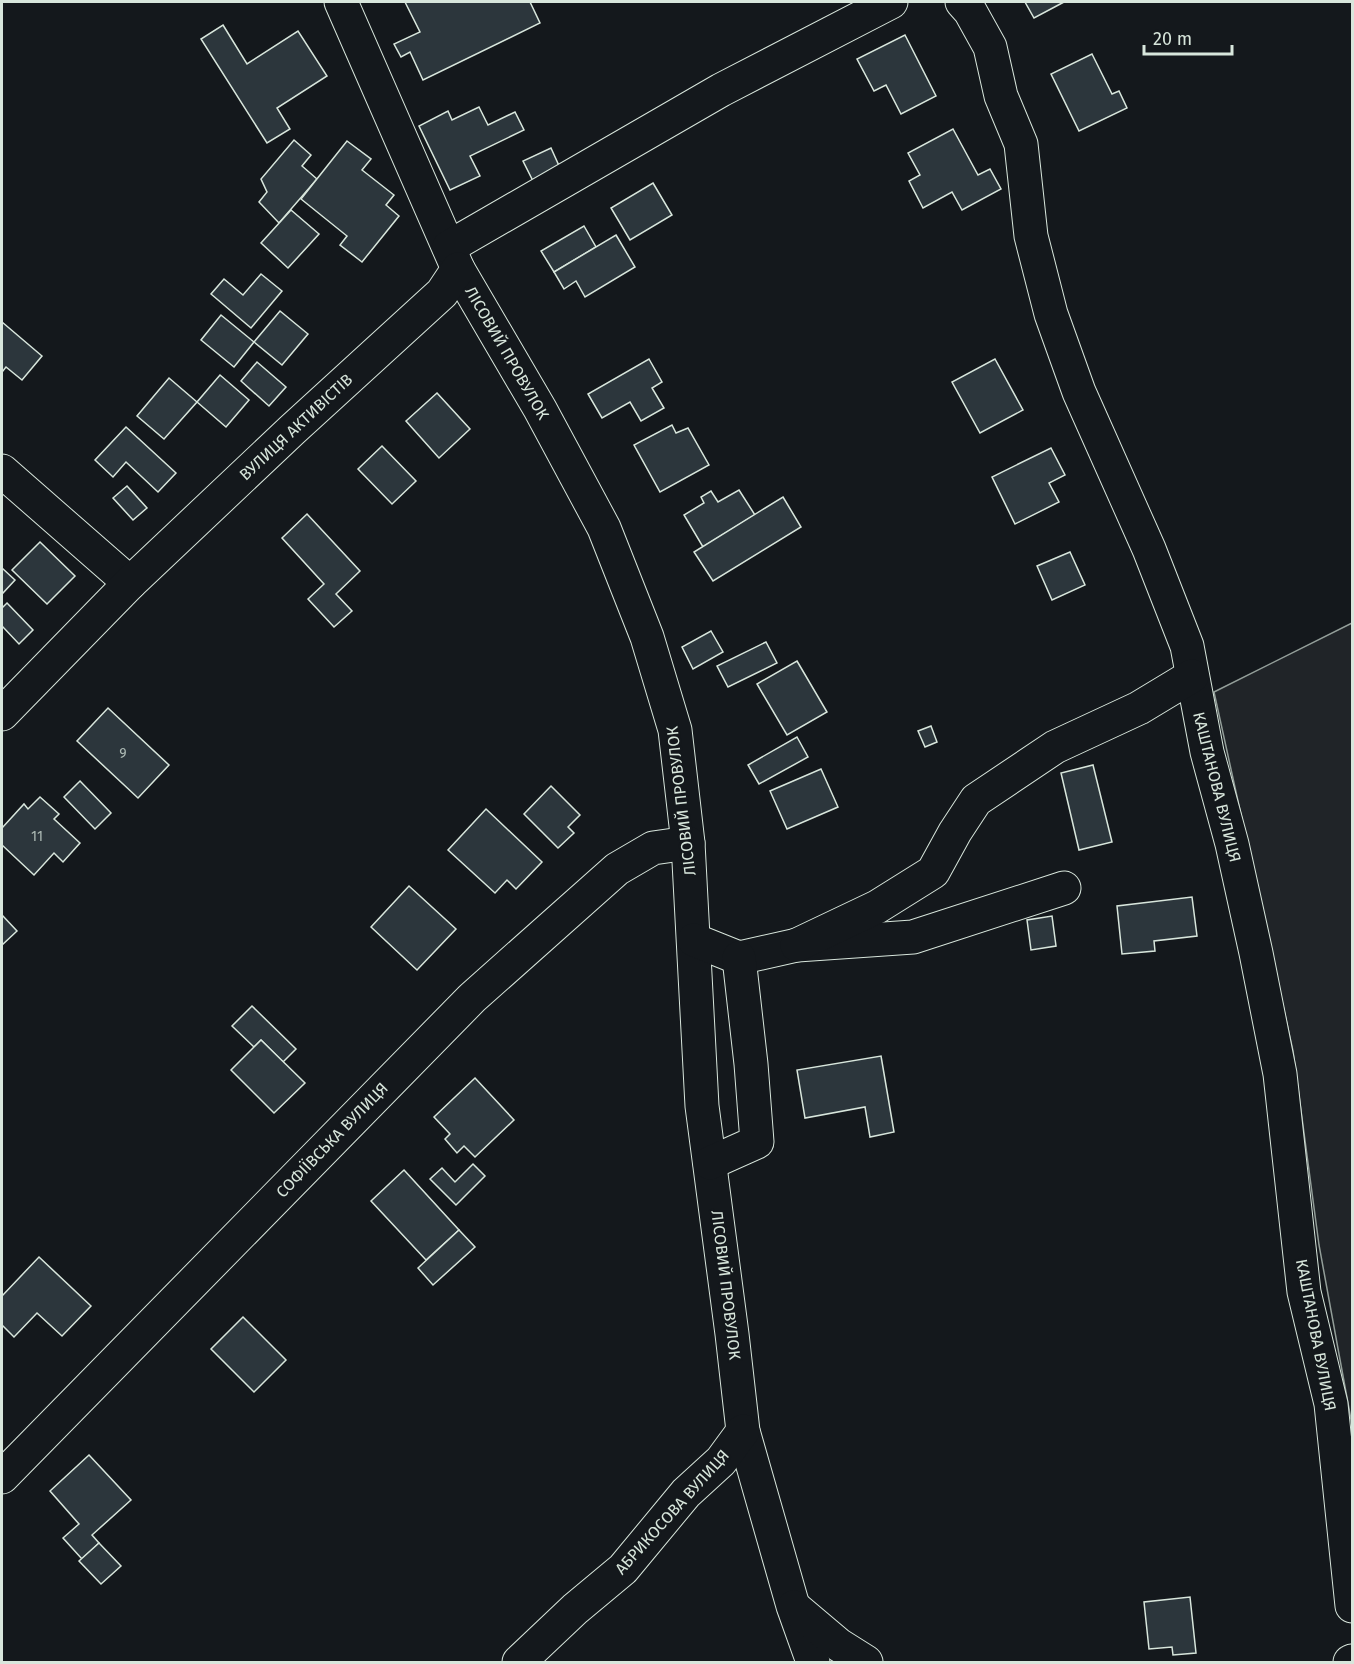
<svg xmlns="http://www.w3.org/2000/svg" width="1354" height="1664" viewBox="0 0 1354 1664" font-family="'Fira Sans',sans-serif">
  <style>
    .green { fill: #202428; stroke: #939e99; stroke-width: 1.5 }
    .building { fill: #2c363c; stroke: #d8e6dc; stroke-width: 1.5 }
    .lines { fill: none; stroke-linecap: round; stroke-linejoin: round }
    .minor-casing { stroke: #d8e6dc; stroke-width: 35 }
    .minor { stroke: #14181c; stroke-width: 33 }
    .labels { text-anchor: middle; dominant-baseline: central; stroke-width: 4.5; stroke-linejoin: round; paint-order: stroke }
    .number-label { font-size: 14px; fill: #adbab4 }
    .street-label { font-size: 16px; fill: #d8e6dc; stroke: #14181c }
  </style>
  <rect width="100%" height="100%" fill="#14181c"/>
  <polygon class="green" points="1352,623 1352,1425 1319,1245 1293,1051 1214,692"/>
  <g class="building">
    <polygon points="405,2 530,2 540,23 423,80 410,52 401,57 394,44 420,32"/>
    <polygon points="1025,2 1064,2 1034,18"/>
    <polygon points="223,25 247,64 298,31 327,76 277,108 290,129 267,143 201,39"/>
    <polygon points="905,35 936,96 901,114 886,85 874,91 857,59"/>
    <polygon points="1092,54 1112,94 1119,91 1127,108 1079,131 1051,74"/>
    <polygon points="479,107 488,125 515,112 524,130 470,156 480,176 450,190 419,126 448,111 452,120"/>
    <polygon points="953,129 978,175 990,169 1001,189 962,210 952,192 923,208 909,181 920,175 908,153"/>
    <polygon points="294,140 311,155 302,166 317,179 279,223 259,202 267,192 261,179"/>
    <polygon points="347,141 371,159 362,170 394,195 386,205 399,216 362,262 340,245 347,236 301,199"/>
    <polygon points="551,148 560,168 533,181 523,161"/>
    <polygon points="653,183 672,215 630,240 611,208"/>
    <polygon points="291,210 319,234 288,268 261,243"/>
    <polygon points="584,226 596,247 554,272 541,251"/>
    <polygon points="616,235 635,267 585,297 576,281 564,289 554,272"/>
    <polygon points="261,274 282,291 251,328 211,294 224,279 243,295"/>
    <polygon points="280,311 308,334 282,365 254,342"/>
    <polygon points="221,315 254,342 234,367 201,340"/>
    <polygon points="2,322 42,356 22,380 6,367 2,372"/>
    <polygon points="649,359 662,382 652,388 664,408 641,421 630,402 602,418 588,394"/>
    <polygon points="995,359 1023,410 980,433 952,382"/>
    <polygon points="257,362 286,387 269,406 241,381"/>
    <polygon points="220,375 249,400 226,427 197,402"/>
    <polygon points="169,378 197,402 164,439 137,416"/>
    <polygon points="437,393 470,429 439,458 406,421"/>
    <polygon points="672,425 676,433 688,428 709,465 660,492 634,445"/>
    <polygon points="126,427 176,473 158,492 126,462 113,477 95,460"/>
    <polygon points="382,446 416,481 392,504 358,469"/>
    <polygon points="1051,448 1065,475 1049,483 1059,502 1015,524 992,477"/>
    <polygon points="127,486 147,508 133,520 113,498"/>
    <polygon points="739,490 755,515 703,547 684,515 704,503 701,497 711,491 718,502"/>
    <polygon points="783,497 801,527 713,581 694,552"/>
    <polygon points="307,514 360,571 336,594 352,611 334,627 308,599 324,584 282,538"/>
    <polygon points="40,542 75,576 47,604 12,570"/>
    <polygon points="1070,552 1085,585 1052,600 1037,566"/>
    <polygon points="2,568 15,580 2,594"/>
    <polygon points="7,603 33,630 19,644 2,626 2,608"/>
    <polygon points="711,631 723,652 693,669 682,647"/>
    <polygon points="766,642 777,663 728,687 717,666"/>
    <polygon points="797,661 827,712 787,735 757,684"/>
    <polygon points="108,708 169,765 138,798 77,741"/>
    <polygon points="931,726 937,742 925,747 918,731"/>
    <polygon points="797,737 808,757 759,784 748,765"/>
    <polygon points="1093,765 1112,842 1079,850 1061,773"/>
    <polygon points="821,769 838,807 787,829 770,791"/>
    <polygon points="80,781 111,813 95,829 64,797"/>
    <polygon points="551,786 580,815 568,827 574,833 558,848 524,814"/>
    <polygon points="40,797 59,814 54,819 80,843 63,862 54,853 34,875 2,845 2,828 24,804 28,809"/>
    <polygon points="486,809 542,862 516,889 507,880 495,893 448,850"/>
    <polygon points="409,886 456,929 417,970 371,927"/>
    <polygon points="1192,897 1197,936 1154,941 1155,951 1122,954 1117,906"/>
    <polygon points="2,915 17,931 2,945"/>
    <polygon points="1052,916 1056,946 1031,950 1027,920"/>
    <polygon points="252,1006 296,1049 283,1062 261,1040 254,1047 232,1026"/>
    <polygon points="261,1040 305,1083 274,1113 231,1070"/>
    <polygon points="881,1056 894,1132 870,1137 865,1107 805,1118 797,1070"/>
    <polygon points="475,1078 514,1120 475,1157 464,1146 457,1153 445,1139 450,1134 434,1117"/>
    <polygon points="473,1164 485,1176 456,1205 430,1179 442,1168 455,1182"/>
    <polygon points="404,1170 459,1230 426,1260 371,1201"/>
    <polygon points="459,1230 475,1247 433,1285 418,1268"/>
    <polygon points="39,1257 91,1306 62,1336 37,1313 14,1337 2,1325 2,1296"/>
    <polygon points="243,1317 286,1360 254,1392 211,1349"/>
    <polygon points="89,1455 131,1500 92,1535 99,1543 82,1559 63,1538 79,1524 50,1491"/>
    <polygon points="99,1543 121,1566 101,1584 79,1561"/>
    <polygon points="1190,1597 1196,1653 1173,1655 1172,1647 1149,1649 1144,1602"/>
  </g>
  <g class="lines">
    <g class="minor-casing">
      <g id="minor">
        <polyline points="341,2 458,269 540,409 604,528 647,637 675,730 688,843 702,1106 732,1334 743,1431 793,1606 813,1662"/>
        <polyline points="962,2 970,11 990,47 1001,96 1021,144 1031,236 1051,314 1079,392 1149,549 1187,646 1207,752 1232,844 1256,953 1280,1074 1304,1292 1331,1404 1352,1606"/>
        <polyline points="449,247 721,90 891,2"/>
        <polyline points="2,471 130,583"/>
        <polyline points="2,714 130,583 292,430 442,293 458,269"/>
        <polyline points="694,940 739,958 797,945 913,937 1064,888"/>
        <polyline points="797,945 877,907 933,872 955,832 976,800 1055,747 1139,708 1192,676"/>
        <polyline points="710,1163 757,1142 751,1064 739,958"/>
        <polyline points="2,1477 472,998 617,869 653,848 688,843"/>
        <polyline points="794,1607 839,1645 866,1662"/>
        <polyline points="519,1662 575,1609 623,1569 686,1493 721,1461 743,1431"/>
        <polyline points="1350,1662 1352,1661"/>
      </g>
    </g>
    <use href="#minor" class="minor"/>
  </g>
  <g class="labels">
    <g class="number-label">
      <text x="123" y="753">9</text>
      <text x="37" y="836">11</text>
    </g>
    <g class="street-label">
      <text transform="translate(507 353) rotate(60)">ЛІСОВИЙ ПРОВУЛОК</text>
      <text transform="translate(296 427) rotate(-43)">ВУЛИЦЯ АКТИВІСТІВ</text>
      <text transform="translate(1217 787) rotate(76)">КАШТАНОВА ВУЛИЦЯ</text>
      <text transform="translate(681 801) rotate(-97)">ЛІСОВИЙ ПРОВУЛОК</text>
      <text transform="translate(332 1140) rotate(-46)">СОФІЇВСЬКА ВУЛИЦЯ</text>
      <text transform="translate(726 1285) rotate(83)">ЛІСОВИЙ ПРОВУЛОК</text>
      <text transform="translate(1316 1335) rotate(79)">КАШТАНОВА ВУЛИЦЯ</text>
      <text transform="translate(672 1512) rotate(-48)">АБРИКОСОВА ВУЛИЦЯ</text>
    </g>
  </g>
  <rect width="1354" height="1664" fill="none" stroke="#d8e6dc" stroke-width="6"/>
  <path d="M1144 45v9h88v-9" fill="none" stroke="#d8e6dc" stroke-width="3"/>
  <text x="1153" y="45" font-size="18" fill="#d8e6dc" stroke="#14181c" stroke-width="4.5" paint-order="stroke">20 m</text>
</svg>
